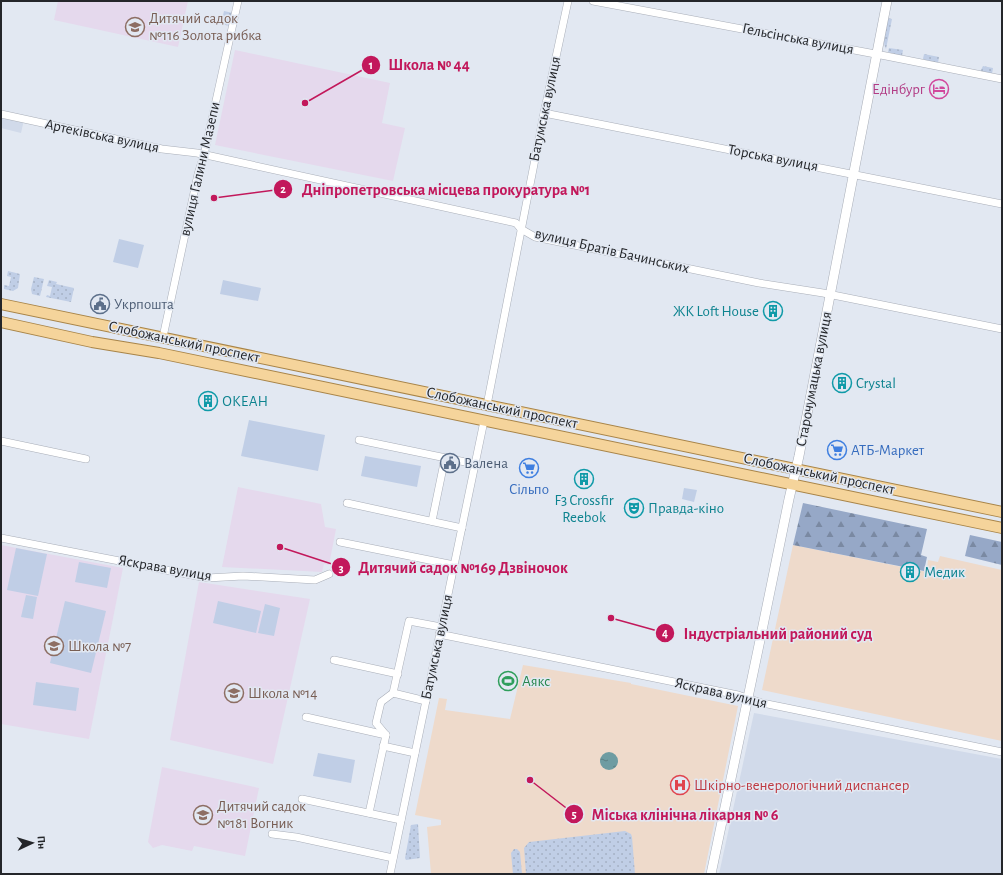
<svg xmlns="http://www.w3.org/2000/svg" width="1003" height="875" viewBox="0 0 1003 875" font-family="'Alegreya Sans',sans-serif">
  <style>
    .built { fill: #d1daea }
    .education { fill: #e5d9ed }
    .medical { fill: #eedacb }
    .grass { fill: url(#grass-dots) }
    .forest { fill: url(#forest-firs) }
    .park { fill: #c0cee6 }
    .water { fill: url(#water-ripples) }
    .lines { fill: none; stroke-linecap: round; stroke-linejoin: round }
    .street-casing { stroke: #a9aeb8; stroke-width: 8 }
    .secondary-casing { stroke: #a9aeb8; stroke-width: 10 }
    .primary-casing { stroke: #a88448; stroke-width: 12 }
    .street { stroke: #fff; stroke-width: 7 }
    .secondary { stroke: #fff; stroke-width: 9 }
    .primary { stroke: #f5d49b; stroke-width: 10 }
    .labels { text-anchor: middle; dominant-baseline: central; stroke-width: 3; stroke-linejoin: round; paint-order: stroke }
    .education-label { font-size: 15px; fill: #785e54; stroke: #e2e8f2; text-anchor: start }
    .street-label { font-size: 15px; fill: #24262a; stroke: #e2e8f2 }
    .hotel-label { font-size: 15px; fill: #b23c85; stroke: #e2e8f2; text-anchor: end }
    .service-label { font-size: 15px; fill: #4e5e75; stroke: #e2e8f2; text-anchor: start }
    .culture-label { font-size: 15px; fill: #0d838f; stroke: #e2e8f2; text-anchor: start }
    .shop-label { font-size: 15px; fill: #366cbe; stroke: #e2e8f2; text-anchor: start }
    .leisure-label { font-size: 15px; fill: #27864d; stroke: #e2e8f2; text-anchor: start }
    .health-label { font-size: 15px; fill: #be3a42; stroke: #e2e8f2; text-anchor: start }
    .leader { fill: none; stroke: #c2185b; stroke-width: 1.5 }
    .callout-dot { fill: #c2185b; stroke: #e2e8f2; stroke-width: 1.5 }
    .mark-label { font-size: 12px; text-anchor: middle; font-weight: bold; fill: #fff }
    .callout-label { font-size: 16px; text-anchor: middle; font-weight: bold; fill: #c2185b; stroke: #e2e8f2; stroke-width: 3; stroke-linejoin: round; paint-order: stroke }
  </style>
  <defs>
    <pattern id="grass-dots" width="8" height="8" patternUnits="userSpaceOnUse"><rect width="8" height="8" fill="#c0cee6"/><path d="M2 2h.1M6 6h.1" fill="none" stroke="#a5b1c5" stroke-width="1.8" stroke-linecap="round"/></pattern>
    <pattern id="forest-firs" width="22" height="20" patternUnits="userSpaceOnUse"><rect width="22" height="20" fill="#96a8c7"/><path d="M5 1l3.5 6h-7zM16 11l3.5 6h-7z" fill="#7a89a2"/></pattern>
    <pattern id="water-ripples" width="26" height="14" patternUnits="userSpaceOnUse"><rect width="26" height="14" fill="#6e9ca2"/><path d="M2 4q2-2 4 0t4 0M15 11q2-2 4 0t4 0" fill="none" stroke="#5a7f84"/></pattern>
  </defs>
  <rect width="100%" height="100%" fill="#e2e8f2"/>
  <g class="built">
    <polygon points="1,116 24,120 21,133 1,128"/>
    <polygon points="754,713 1002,759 1002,874 719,874"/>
  </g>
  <g class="education">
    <polygon points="58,1 188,1 178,47 54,20"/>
    <polygon points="235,50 390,83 382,123 405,128 393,181 215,145"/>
    <polygon points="238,487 321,504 325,527 336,529 329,565 324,564 322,572 222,567"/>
    <polygon points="1,545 123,568 89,739 1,724"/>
    <polygon points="199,582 310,599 273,764 170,740"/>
    <polygon points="162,767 259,788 245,856 194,846 192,851 162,845 153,848 148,842"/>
  </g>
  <g class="medical">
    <polygon points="793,545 932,573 933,569 927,567 928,560 938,562 940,556 1002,570 1002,741 762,690"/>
    <polygon points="523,665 631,683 631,684 738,706 704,874 431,874 427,827 441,825 441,820 415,815 439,698 447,699 445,710 510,719"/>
  </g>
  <g class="grass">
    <polygon points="224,11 233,13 230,26 221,24"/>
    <path d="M 888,18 L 892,19 L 886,49 C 881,40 886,28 888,18 Z"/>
    <polygon points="889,48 903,50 902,56 888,52"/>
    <polygon points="924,54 939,57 938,63 925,60 923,59"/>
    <polygon points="983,66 993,68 992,74 980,72"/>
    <polygon points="8,271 20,274 18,288 13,291 4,289 4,285 9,286 11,277 7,276"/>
    <polygon points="34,277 44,279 40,296 32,294 31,289"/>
    <polygon points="49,280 57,282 56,284 74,288 71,302 46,297 47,295 50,296 52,287 47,286"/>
    <polygon points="418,824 420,858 406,860 405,858 411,825"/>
    <polygon points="625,831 631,834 632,837 635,874 526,874 524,848 529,842"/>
    <polygon points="514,849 517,849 520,852 522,874 513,874 511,853"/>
  </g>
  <g class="forest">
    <polygon points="803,503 927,529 921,555 927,557 924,571 793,545"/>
    <polygon points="970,535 1002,542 1002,565 965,556"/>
  </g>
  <g class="park">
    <polygon points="119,239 144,245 138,268 113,262"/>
    <polygon points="223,280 261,288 258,301 220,294"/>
    <polygon points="249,420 325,435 318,471 241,456"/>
    <polygon points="365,456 421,466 417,487 361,476"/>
    <polygon points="684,488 697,490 694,502 682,499"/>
    <polygon points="16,548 47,554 38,596 7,590"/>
    <polygon points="79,562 111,568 107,588 75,582"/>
    <polygon points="26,595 37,597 33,619 21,617"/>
    <polygon points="65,601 106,611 91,673 50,663"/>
    <polygon points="218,601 261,611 256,633 213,623"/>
    <polygon points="265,604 280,608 274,636 258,633"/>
    <polygon points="36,682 79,688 76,711 33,705"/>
    <polygon points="318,753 355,760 351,783 313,776"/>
  </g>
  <circle class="water" cx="609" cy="761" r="9"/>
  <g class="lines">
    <g class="street-casing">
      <g id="street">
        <polyline points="593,1 886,56 1002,79"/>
        <polyline points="544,113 1002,204"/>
        <polyline points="1,114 162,149 197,153 516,223 521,229 535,237 759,283 823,293 1002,329"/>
        <polyline points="163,337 198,174 204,155 238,1"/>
        <polyline points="487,405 544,113 568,1"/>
        <polyline points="359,440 475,464"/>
        <polyline points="1,441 86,459"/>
        <polyline points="347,503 462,528"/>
        <polyline points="432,521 445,458"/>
        <polyline points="1,538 207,578 243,576 315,580 329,574"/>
        <polyline points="340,542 454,565"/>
        <polyline points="439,634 738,695 762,703 787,708 1002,752"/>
        <polyline points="334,660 398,674"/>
        <polyline points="393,693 426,701"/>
        <polyline points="306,717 386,735"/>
        <polyline points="383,746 415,753"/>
        <polyline points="302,799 401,820"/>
        <polyline points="369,813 386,735 376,723 381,702 393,693 409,621 441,627"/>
        <polyline points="272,834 296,837 393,858"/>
        <polyline points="390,874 484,421"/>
      </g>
    </g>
    <g class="secondary-casing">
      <polyline id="secondary" points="711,874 759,645 789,499 799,456 887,1"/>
    </g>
    <g class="primary-casing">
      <g id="primary">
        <polyline points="1,304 1002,512"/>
        <polyline points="1,322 92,342 159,353 1002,528"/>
      </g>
    </g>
    <use href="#street" class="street"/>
    <use href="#secondary" class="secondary"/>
    <use href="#primary" class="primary"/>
  </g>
  <defs>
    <g id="school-ring" transform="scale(1)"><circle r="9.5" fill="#e2e8f2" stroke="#8d6e63" stroke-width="1.5"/><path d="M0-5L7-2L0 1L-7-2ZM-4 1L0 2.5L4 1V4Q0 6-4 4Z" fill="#8d6e63"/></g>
    <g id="hotel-ring" transform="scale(1)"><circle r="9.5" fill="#e2e8f2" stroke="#d1479c" stroke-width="1.5"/><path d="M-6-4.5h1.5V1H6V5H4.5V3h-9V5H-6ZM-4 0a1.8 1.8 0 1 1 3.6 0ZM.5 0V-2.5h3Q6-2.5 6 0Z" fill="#d1479c"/></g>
    <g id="civic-ring" transform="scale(1)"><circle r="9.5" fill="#e2e8f2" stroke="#5c6f8a" stroke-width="1.5"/><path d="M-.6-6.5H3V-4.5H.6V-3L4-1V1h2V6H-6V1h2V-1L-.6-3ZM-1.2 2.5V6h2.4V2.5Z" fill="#5c6f8a"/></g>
    <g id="building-ring" transform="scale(1)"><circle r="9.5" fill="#e2e8f2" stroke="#0f9aa8" stroke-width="1.5"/><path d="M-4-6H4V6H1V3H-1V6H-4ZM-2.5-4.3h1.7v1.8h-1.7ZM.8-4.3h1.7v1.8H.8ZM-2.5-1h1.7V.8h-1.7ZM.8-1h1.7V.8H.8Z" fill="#0f9aa8"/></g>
    <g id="supermarket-ring" transform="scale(1)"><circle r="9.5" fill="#e2e8f2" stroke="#3f7fe0" stroke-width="1.5"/><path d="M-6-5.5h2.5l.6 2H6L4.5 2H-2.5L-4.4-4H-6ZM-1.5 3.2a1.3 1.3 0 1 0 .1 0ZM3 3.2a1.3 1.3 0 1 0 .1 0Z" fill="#3f7fe0"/></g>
    <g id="theatre-ring" transform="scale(1)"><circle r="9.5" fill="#e2e8f2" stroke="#0f9aa8" stroke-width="1.5"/><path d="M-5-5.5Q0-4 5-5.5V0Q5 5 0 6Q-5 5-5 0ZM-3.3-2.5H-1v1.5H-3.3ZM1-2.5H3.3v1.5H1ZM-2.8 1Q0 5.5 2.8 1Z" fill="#0f9aa8"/></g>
    <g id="stadium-ring" transform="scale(1)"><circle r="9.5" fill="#e2e8f2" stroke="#2e9e5b" stroke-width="1.5"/><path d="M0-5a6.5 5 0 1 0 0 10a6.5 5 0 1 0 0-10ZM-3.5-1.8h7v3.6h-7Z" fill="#2e9e5b"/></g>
    <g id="hospital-ring" transform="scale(1)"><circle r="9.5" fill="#e2e8f2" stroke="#e0444e" stroke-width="1.5"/><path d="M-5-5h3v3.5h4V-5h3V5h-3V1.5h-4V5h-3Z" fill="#e0444e"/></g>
  </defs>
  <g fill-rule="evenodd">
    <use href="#school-ring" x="135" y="27"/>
    <use href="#hotel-ring" x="939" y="89"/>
    <use href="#civic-ring" x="100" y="304"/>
    <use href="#building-ring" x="773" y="311"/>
    <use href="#building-ring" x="842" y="383"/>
    <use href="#building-ring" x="208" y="401"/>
    <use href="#supermarket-ring" x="837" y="450"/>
    <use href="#civic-ring" x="450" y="463"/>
    <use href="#supermarket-ring" x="529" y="468"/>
    <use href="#building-ring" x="584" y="479"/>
    <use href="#theatre-ring" x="634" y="508"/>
    <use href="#building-ring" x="910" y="572"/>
    <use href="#school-ring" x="54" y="646"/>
    <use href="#stadium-ring" x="508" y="681"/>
    <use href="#school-ring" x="234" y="693"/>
    <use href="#hospital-ring" x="680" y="785"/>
    <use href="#school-ring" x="203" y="815"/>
  </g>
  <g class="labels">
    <g class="education-label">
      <text x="149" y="18">Дитячий садок<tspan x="149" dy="17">№116 Золота рибка</tspan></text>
      <text x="68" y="646">Школа №7</text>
      <text x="248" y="693">Школа №14</text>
      <text x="217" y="806">Дитячий садок<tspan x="217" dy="17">№181 Вогник</tspan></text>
    </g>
    <g class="street-label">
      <text transform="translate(798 39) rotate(11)">Гельсінська вулиця</text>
      <text transform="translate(545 109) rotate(-78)">Батумська вулиця</text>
      <text transform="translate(102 136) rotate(12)">Артеківська вулиця</text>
      <text transform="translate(773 158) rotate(11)">Торська вулиця</text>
      <text transform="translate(200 169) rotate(-77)">вулиця Галини Мазепи</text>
      <text transform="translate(612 251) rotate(13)">вулиця Братів Бачинських</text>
      <text transform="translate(184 342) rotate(12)">Слобожанський проспект</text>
      <text transform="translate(814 379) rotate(-79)">Старочумацька вулиця</text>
      <text transform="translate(502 408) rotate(12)">Слобожанський проспект</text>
      <text transform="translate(819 474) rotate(12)">Слобожанський проспект</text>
      <text transform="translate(165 568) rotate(10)">Яскрава вулиця</text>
      <text transform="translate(437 647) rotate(-78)">Батумська вулиця</text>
      <text transform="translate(721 693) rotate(13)">Яскрава вулиця</text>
    </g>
    <g class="hotel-label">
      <text x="925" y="89">Едінбург</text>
    </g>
    <g class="service-label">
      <text x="114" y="304">Укрпошта</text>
      <text x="464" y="463">Валена</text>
    </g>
    <g class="culture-label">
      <text x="759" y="311" text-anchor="end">ЖК Loft House</text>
      <text x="856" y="383">Crystal</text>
      <text x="222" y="401">ОКЕАН</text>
      <text x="584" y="500" text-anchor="middle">F3 Crossfir<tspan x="584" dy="17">Reebok</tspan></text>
      <text x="648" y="508">Правда-кіно</text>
      <text x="924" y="572">Медик</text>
    </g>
    <g class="shop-label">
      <text x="851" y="450">АТБ-Маркет</text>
      <text x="529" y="489" text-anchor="middle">Сільпо</text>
    </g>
    <g class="leisure-label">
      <text x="522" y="681">Аякс</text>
    </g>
    <g class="health-label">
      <text x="694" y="785">Шкірно-венерологічний диспансер</text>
    </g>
  </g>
  <path class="leader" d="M305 103L371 65M214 198L283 189M280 547L341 567M611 618L665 633M530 780L574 814"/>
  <g class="callout-dot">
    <circle cx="305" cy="103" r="4"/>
    <circle cx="214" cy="198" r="4"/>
    <circle cx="280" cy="547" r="4"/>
    <circle cx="611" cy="618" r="4"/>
    <circle cx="530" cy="780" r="4"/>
    <circle cx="371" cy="65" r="10"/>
    <circle cx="283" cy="189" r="10"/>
    <circle cx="341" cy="567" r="10"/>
    <circle cx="665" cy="633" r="10"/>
    <circle cx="574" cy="814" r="10"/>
  </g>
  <g class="mark-label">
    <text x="371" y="69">1</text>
    <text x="283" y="193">2</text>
    <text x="341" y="572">3</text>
    <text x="665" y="637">4</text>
    <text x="574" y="818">5</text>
  </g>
  <g class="callout-label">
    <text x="429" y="70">Школа № 44</text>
    <text x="446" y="195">Дніпропетровська місцева прокуратура №1</text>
    <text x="463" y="573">Дитячий садок №169 Дзвіночок</text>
    <text x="778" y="639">Індустріальний районий суд</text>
    <text x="685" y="820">Міська клінічна лікарня № 6</text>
  </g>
  <rect width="1003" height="875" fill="none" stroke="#24262a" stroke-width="4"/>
  <g transform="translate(32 843) rotate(86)" stroke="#e2e8f2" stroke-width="3" paint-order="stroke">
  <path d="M0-3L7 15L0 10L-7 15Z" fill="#24262a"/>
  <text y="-6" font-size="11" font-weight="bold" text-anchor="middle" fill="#24262a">Пн</text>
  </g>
</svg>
